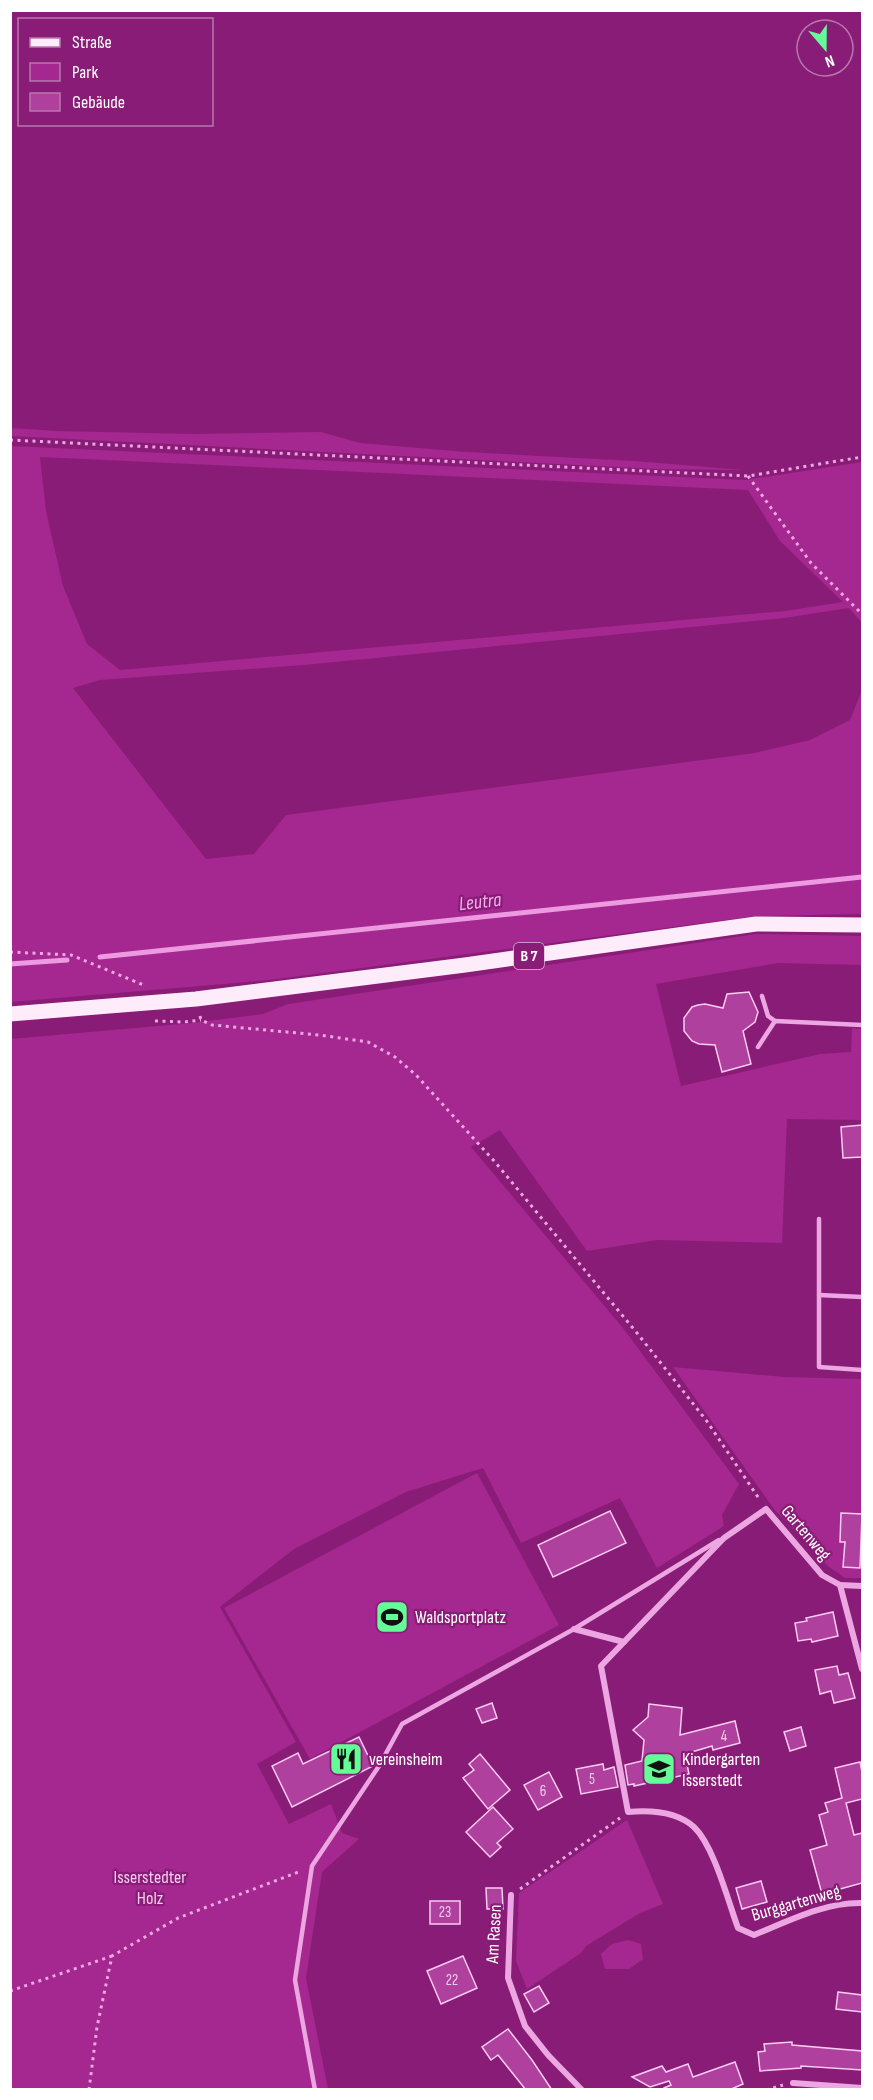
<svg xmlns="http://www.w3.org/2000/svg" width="873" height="2100" viewBox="0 0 873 2100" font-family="'Sofia Sans Condensed',sans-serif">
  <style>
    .green { fill: #a4288f; fill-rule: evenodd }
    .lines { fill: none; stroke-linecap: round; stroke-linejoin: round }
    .stream { stroke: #ee9ae1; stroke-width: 5 }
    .building { fill: #b0409d; stroke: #f9ccf1; stroke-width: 1.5 }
    .path { stroke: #eca6e1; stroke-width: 3; stroke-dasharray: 3 4.5; stroke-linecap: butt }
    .service { stroke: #eca6e1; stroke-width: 4.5 }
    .minor { stroke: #eca6e1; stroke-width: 6 }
    .primary { stroke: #ffecfa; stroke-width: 15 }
    .labels { text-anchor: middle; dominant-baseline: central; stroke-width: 4.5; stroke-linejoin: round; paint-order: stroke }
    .number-label { font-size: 15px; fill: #ebcfe6 }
    .shield { fill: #891c76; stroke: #dcbbd6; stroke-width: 1.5 }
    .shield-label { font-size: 16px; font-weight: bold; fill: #fff }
    .street-label { font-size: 18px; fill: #fff; stroke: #891c76 }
    .poi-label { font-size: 18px; fill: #fff; stroke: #891c76; text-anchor: start }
    .park-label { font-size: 18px; fill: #f9ccf1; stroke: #891c76 }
    .water-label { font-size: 20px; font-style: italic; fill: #f3b2e9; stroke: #891c76 }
  </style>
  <rect width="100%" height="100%" fill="#891c76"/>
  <g class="green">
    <polygon points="10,428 57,431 192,434 321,432 360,443 467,452 634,461 744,470 656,469 11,436"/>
    <path d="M 11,446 L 745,480 L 862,462 L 862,623 L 849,608 L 784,618 L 304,665 L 100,680 L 73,688 L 206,859 L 254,854 L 286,815 L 755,753 L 810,740 L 850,720 L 862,690 L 862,914 L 756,916 L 270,980 L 11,1002 ZM 40,457 L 748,490 L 780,541 L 843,602 L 785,611 L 120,670 L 87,644 L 63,586 L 46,511 Z"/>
    <polygon points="756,934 862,936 862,965 778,963 656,984 681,1086 820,1054 851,1052 852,1028 862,1029 862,1120 787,1119 782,1243 657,1240 587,1251 500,1130 471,1147 623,1328 739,1484 722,1515 724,1526 657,1568 620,1498 521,1543 483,1468 406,1492 294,1549 220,1607 296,1742 257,1764 289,1824 331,1804 342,1833 359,1839 322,1872 306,1978 328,2089 11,2090 11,1039 192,1023 263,1014 288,1004"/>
    <polygon points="673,1367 784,1377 862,1379 862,1578 845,1578 829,1567 774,1509"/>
    <polygon points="477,1473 559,1625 310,1759 224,1608"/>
    <polygon points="627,1820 663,1904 640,1913 586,1946 581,1953 527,1989 516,1961 519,1893"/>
    <polygon points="628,1940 641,1944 643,1959 629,1969 605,1969 601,1954 612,1944"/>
  </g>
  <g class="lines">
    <g class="stream">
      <polyline points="100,957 862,877"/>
      <polyline points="10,964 67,960"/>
    </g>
  </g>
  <g class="building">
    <polygon points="749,992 758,1012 755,1022 743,1031 751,1064 722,1072 715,1045 699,1044 692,1041 684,1031 684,1018 692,1007 698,1005 705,1004 723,1008 727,994"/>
    <polygon points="862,1125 862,1157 843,1158 841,1127"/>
    <polygon points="610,1511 626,1543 553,1577 538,1545"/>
    <polygon points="841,1513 862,1514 860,1568 843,1567 845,1542 840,1542"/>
    <polygon points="833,1612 838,1636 812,1642 811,1639 798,1641 795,1623 807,1621 806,1618"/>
    <polygon points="837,1666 839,1675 848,1673 855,1698 834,1703 831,1691 820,1694 815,1670"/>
    <polygon points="492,1703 497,1718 482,1723 476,1709"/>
    <polygon points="649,1704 682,1708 680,1735 735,1721 740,1743 713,1750 712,1746 685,1754 689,1774 634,1786 634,1784 628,1785 625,1765 642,1761 644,1740 633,1730 648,1717"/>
    <polygon points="801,1727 806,1746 790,1751 784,1732"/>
    <polygon points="359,1737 373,1766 292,1807 272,1766 298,1753 303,1764"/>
    <polygon points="480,1754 510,1790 488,1809 463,1778 474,1770 469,1764"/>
    <polygon points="860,1762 862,1772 862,1799 846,1803 854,1835 862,1833 862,1883 822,1894 810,1850 827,1845 819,1815 828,1812 825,1803 842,1798 835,1768"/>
    <polygon points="603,1764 604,1770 614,1767 618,1787 581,1794 576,1769"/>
    <polygon points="549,1772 562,1797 538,1810 524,1785"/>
    <polygon points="493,1807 513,1829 497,1843 501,1847 490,1857 466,1832"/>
    <polygon points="761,1881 767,1902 742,1909 736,1888"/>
    <polygon points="486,1888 502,1888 503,1909 487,1909"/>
    <rect x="430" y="1901" width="30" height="23"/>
    <polygon points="463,1956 477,1988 441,2004 427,1971"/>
    <polygon points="539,1986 549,2003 534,2012 524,1994"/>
    <polygon points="838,1992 862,1995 862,2012 836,2009"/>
    <polygon points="508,2029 532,2060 552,2090 526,2090 498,2055 491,2060 482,2047"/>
    <polygon points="792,2042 792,2045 862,2051 862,2070 801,2066 801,2068 760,2071 758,2052 765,2051 764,2044"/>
    <polygon points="735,2062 743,2084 729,2090 665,2090 664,2088 671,2085 669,2081 650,2087 632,2077 662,2066 666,2072 688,2064 693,2077"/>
  </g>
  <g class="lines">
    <g class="path">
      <polyline points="10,440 748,476 862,457"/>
      <polyline points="748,476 811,563 862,614"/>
      <polyline points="10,952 71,955 146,986"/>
      <polyline points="200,1016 201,1020 212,1025 319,1035 368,1042 395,1057 416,1075 495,1162 637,1333 706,1420 760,1500"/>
      <polyline points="155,1021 184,1022 201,1020"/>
      <polyline points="520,1889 620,1818"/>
      <polyline points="10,1991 112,1956"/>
      <polyline points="89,2090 97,2027 112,1956 178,1918 301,1871"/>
      <polyline points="766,2090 783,2085"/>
    </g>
    <g class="service">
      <polyline points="762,996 768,1016 775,1021"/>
      <polyline points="758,1047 775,1021 862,1025"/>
      <polyline points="819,1219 819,1367 862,1370"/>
      <polyline points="819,1295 862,1297"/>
      <polyline points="315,2090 295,1980 312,1866 379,1766 402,1724 574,1629 719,1540"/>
    </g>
    <g class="minor">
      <polyline points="840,1585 862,1586"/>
      <path d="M 574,1629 L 624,1642 L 601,1666 L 628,1812 C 650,1810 676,1811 694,1827 C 714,1846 728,1901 738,1928 L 754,1935 C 788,1921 825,1902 862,1903"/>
      <polyline points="624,1642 724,1538 766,1509 822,1575 840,1585 862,1669"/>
      <polyline points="511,1895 508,1978 525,2026 548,2055 582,2090"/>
      <polyline points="793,2083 862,2088"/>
    </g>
    <polyline class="primary" points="10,1014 196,999 465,965 756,924 862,925"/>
  </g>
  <defs>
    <g id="stadium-square" transform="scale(1.725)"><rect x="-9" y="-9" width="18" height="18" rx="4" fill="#64fc96" stroke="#891c76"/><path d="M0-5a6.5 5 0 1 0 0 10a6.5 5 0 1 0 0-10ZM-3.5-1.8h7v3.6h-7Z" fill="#111"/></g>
    <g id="restaurant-square" transform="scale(1.725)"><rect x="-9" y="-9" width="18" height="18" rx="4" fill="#64fc96" stroke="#891c76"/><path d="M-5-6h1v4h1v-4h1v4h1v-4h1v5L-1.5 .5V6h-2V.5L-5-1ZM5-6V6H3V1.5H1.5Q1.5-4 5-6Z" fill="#111"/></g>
    <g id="school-square" transform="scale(1.725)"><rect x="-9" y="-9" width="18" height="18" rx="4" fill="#64fc96" stroke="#891c76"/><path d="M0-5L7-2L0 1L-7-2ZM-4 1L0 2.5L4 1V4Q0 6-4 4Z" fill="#111"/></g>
  </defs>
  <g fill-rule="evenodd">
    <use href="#stadium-square" x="392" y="1617"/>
    <use href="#restaurant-square" x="346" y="1759"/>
    <use href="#school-square" x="659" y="1769"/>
  </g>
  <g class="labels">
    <g class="number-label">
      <text x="724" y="1736">4</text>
      <text x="592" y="1779">5</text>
      <text x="543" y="1791">6</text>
      <text x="445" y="1912">23</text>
      <text x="452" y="1980">22</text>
    </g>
    <rect class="shield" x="514" y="943" width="30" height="26" rx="4.5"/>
    <g class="shield-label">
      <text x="529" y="956">B 7</text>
    </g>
    <g class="street-label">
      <text transform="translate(806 1533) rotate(50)">Gartenweg</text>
      <text transform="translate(796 1903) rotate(-16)">Burggartenweg</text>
      <text transform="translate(494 1934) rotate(-87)">Am Rasen</text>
    </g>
    <g class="poi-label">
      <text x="415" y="1617">Waldsportplatz</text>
      <text x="369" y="1759">vereinsheim</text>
      <text x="682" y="1759">Kindergarten<tspan x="682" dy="21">Isserstedt</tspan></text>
    </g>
    <g class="park-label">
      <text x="150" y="1877">Isserstedter<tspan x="150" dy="21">Holz</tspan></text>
    </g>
    <g class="water-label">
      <text transform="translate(480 902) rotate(-6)">Leutra</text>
    </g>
  </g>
  <rect width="873" height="2100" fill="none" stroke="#ffffff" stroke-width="24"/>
  <rect x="18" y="18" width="195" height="108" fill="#891c76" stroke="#b877ad" stroke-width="1.5"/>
  <rect x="30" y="38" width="30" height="9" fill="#ffecfa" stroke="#b877ad" stroke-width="1.5"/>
  <text x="72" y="48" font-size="18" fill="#ffffff">Straße</text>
  <rect x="30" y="63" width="30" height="18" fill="#a4288f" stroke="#b877ad" stroke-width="1.5"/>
  <text x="72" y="78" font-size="18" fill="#ffffff">Park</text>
  <rect x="30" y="93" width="30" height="18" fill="#b0409d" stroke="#b877ad" stroke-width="1.5"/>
  <text x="72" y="108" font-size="18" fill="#ffffff">Gebäude</text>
  <g transform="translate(825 48) rotate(160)"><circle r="28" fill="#891c76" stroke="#b877ad" stroke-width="1.5"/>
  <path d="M0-4.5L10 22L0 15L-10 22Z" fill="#64fc96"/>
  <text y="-9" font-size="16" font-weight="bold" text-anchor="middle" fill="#ffffff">N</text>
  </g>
</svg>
